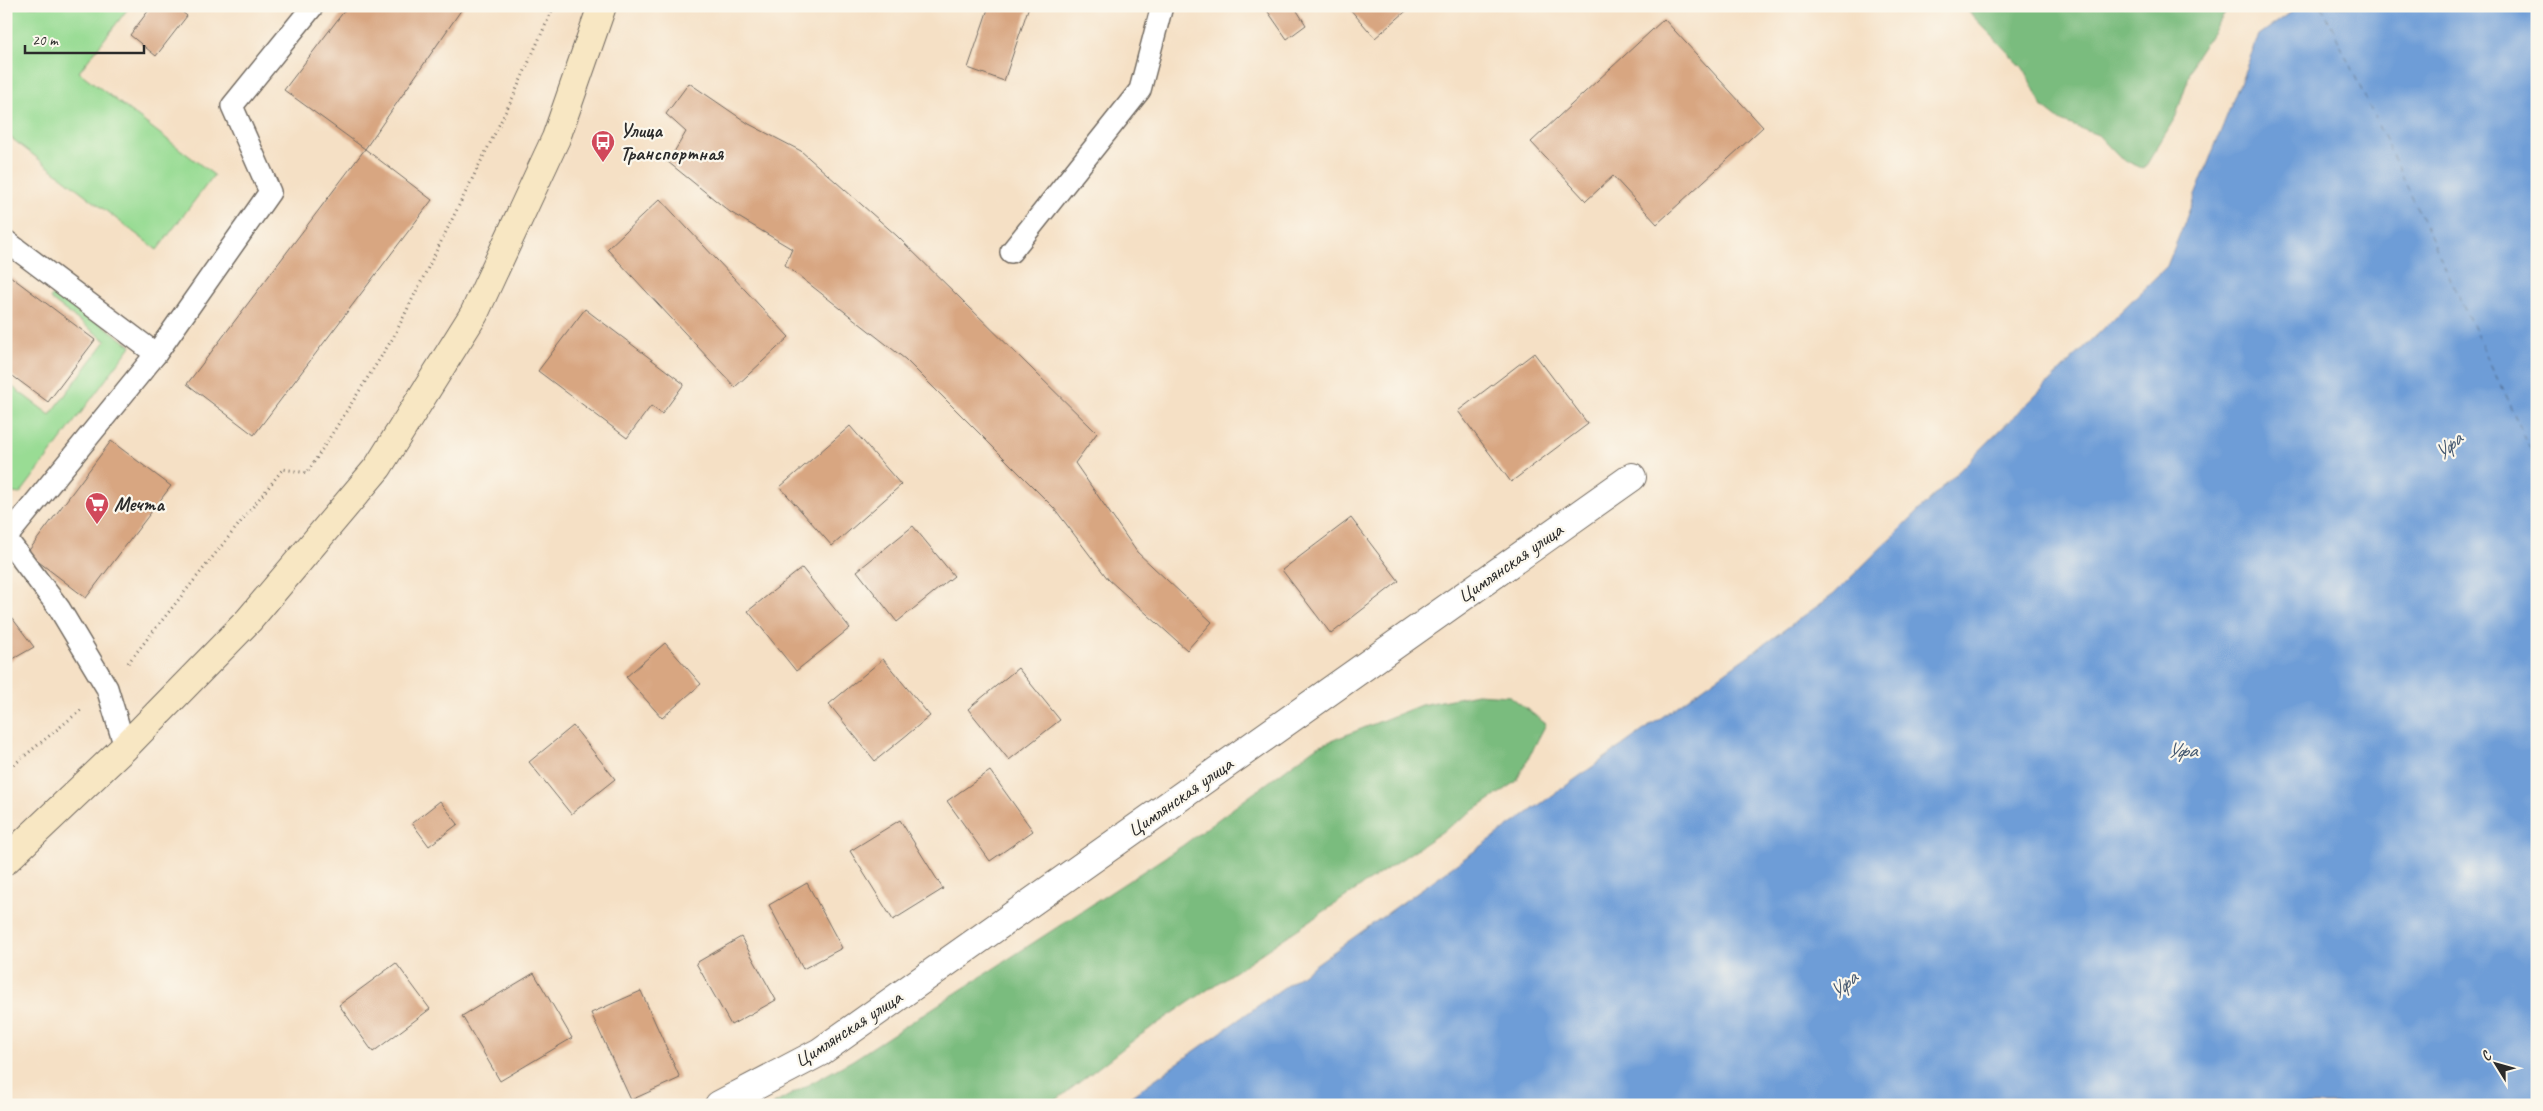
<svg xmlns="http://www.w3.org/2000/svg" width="2543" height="1111" viewBox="0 0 2543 1111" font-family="Caveat,sans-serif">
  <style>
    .green { fill: #99dc94; stroke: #628460 }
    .forest { fill: #7abc7e; stroke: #527454 }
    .water { fill: #6e9dd7; stroke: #4c6481 }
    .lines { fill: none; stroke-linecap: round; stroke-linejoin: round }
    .ferry { stroke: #465970; stroke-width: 1; stroke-dasharray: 6 5; stroke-linecap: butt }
    .building { fill: #d8a681 }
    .lane-casing { stroke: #726a61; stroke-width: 24 }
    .street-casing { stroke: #726a61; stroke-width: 30 }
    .secondary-casing { stroke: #726a61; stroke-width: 30 }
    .path { stroke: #726a61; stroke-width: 3; stroke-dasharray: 1 4; stroke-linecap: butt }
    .lane { stroke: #fff; stroke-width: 21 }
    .street { stroke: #fff; stroke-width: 28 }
    .secondary { stroke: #f8e7c3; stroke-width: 28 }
    .labels { text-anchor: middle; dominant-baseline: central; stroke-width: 4.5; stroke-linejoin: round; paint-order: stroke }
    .poi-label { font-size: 20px; font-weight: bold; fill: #2b2b2b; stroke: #fbf7ec; text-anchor: start }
    .street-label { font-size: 20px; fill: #2b2b2b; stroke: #fbf7ec }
    .water-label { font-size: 21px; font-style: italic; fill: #465970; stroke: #fbf7ec }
  </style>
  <rect width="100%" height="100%" fill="#fbf7ec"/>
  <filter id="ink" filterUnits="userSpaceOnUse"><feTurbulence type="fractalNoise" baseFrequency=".02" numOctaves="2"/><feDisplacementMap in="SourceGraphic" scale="10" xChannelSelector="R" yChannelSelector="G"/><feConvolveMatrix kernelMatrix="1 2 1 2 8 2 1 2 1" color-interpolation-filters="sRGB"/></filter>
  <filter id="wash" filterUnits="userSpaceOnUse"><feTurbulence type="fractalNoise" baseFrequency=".0096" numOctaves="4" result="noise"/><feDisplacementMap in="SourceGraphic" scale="20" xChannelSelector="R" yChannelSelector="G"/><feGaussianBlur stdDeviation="1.12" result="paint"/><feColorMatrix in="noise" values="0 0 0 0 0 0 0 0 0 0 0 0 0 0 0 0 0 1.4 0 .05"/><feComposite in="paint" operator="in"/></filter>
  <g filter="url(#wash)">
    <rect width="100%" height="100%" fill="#f5e0c5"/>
    <g class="green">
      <polygon points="6,6 130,6 79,72 214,175 157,250 6,134"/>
      <polygon points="56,290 131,346 20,494 6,492 6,382 50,415 106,341 50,299"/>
    </g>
    <g class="forest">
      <polygon points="1963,6 2230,6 2194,60 2176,116 2144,169 2120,158 2098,135 2061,121 2043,107 2023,68"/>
      <polygon points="1477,694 1510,696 1546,724 1516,782 1139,1036 1050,1105 772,1105 853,1060 1182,846 1316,747 1421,705"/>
    </g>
    <polygon class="water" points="2300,6 2537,6 2537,1105 1119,1105 1833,595 2167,266 2259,35"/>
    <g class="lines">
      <polyline class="ferry" points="2322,6 2537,463"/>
    </g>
    <g id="blocks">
      <g class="building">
        <polygon points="152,6 175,6 187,16 156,56 130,35"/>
        <polygon points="348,6 464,6 365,149 284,90"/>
        <polygon points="989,6 1029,6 1004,81 968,68"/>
        <polygon points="1264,6 1294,6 1306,25 1287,39"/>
        <polygon points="1351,6 1412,6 1375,38 1349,8"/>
        <polygon points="1664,19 1763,127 1657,224 1613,176 1586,201 1531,142"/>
        <polygon points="689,83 749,124 801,151 897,236 1097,433 1075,463 1137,552 1212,622 1187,650 1108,579 1054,508 905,359 785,265 792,249 730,212 668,162 686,132 666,114"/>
        <polygon points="365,149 432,200 254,435 187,384"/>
        <polygon points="660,199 789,337 735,387 607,249"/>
        <polygon points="6,273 95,340 48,402 6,371"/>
        <polygon points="585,309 684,384 662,414 651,406 627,438 538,371"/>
        <polygon points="1534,353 1588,424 1511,482 1458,411"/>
        <polygon points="850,426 901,485 832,546 780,487"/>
        <polygon points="111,441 171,486 86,598 27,553"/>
        <polygon points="1351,518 1399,581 1331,634 1282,570"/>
        <polygon points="913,526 954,576 897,622 857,571"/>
        <polygon points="802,568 850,628 796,671 748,611"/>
        <polygon points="6,610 34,647 6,663"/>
        <polygon points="665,643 701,684 662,718 626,677"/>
        <polygon points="883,659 930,716 875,761 829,704"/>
        <polygon points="1018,668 1060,720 1009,760 968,709"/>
        <polygon points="573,726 615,779 571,814 529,762"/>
        <polygon points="990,771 1033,831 990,861 947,801"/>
        <polygon points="440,801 458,824 429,846 412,823"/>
        <polygon points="900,820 943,889 893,920 850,851"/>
        <polygon points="807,883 842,948 803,969 769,905"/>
        <polygon points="741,937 776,1000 731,1025 696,963"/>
        <polygon points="396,963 430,1009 373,1052 339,1005"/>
        <polygon points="534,973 572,1038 500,1081 462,1016"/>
        <polygon points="641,991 680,1078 631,1100 591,1013"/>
      </g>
    </g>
  </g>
  <g filter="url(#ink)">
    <use href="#blocks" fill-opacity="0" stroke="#726a61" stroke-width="1"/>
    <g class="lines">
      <g class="lane-casing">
        <g id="lane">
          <polyline points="6,241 156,354 6,538"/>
          <polyline points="1011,252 1140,90 1162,6"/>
          <polyline points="156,354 270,192 232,106 313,6"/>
          <polyline points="6,538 59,608 107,688 125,747"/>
        </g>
      </g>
      <g class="street-casing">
        <polyline id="street" points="719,1105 820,1052 1632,477"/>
      </g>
      <g class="secondary-casing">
        <polyline id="secondary" points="6,860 125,747 249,620 378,467 474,314 556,138 602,6"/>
      </g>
      <g class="path">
        <polyline points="128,663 283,469 307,473 393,338 513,97 554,6"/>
        <polyline points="6,771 81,710"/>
      </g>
      <use href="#lane" class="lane"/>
      <use href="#street" class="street"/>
      <use href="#secondary" class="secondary"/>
    </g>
  </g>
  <defs>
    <g id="bus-pin" transform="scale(1.25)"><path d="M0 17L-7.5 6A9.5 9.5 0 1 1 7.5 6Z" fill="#d1495b" stroke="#fbf7ec"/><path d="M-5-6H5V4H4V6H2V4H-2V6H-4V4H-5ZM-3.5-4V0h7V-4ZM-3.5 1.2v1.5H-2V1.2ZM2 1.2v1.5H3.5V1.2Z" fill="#fff"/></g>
    <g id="supermarket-pin" transform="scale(1.25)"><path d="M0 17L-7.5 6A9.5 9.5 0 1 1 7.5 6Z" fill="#d1495b" stroke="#fbf7ec"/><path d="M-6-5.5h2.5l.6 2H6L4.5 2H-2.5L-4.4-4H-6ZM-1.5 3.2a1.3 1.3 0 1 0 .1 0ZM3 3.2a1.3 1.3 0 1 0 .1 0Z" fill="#fff"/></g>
  </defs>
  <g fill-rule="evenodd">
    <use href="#bus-pin" x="603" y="142"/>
    <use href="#supermarket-pin" x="97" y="504"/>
  </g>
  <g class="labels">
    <g class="poi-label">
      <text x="620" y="130">Улица<tspan x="620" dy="23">Транспортная</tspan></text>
      <text x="114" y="504">Мечта</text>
    </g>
    <g class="street-label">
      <text transform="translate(1510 563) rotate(-35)">Цимлянская улица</text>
      <text transform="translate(1180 797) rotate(-35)">Цимлянская улица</text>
      <text transform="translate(848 1029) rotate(-33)">Цимлянская улица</text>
    </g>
    <g class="water-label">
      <text transform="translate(2448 446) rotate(-42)">Уфа</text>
      <text x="2182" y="750">Уфа</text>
      <text transform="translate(1843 985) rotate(-42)">Уфа</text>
    </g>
  </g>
  <rect width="2543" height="1111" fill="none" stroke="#fbf7ec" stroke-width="25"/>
  <g transform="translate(2496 1064) rotate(307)" stroke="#fbf7ec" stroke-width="4" paint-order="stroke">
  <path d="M0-4L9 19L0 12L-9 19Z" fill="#2b2b2b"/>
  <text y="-8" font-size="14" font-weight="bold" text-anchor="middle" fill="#2b2b2b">С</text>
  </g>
  <path d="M25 45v8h119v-8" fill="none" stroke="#2b2b2b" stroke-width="2.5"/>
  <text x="32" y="45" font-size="15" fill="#2b2b2b" stroke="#fbf7ec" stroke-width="4" paint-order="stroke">20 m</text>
</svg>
